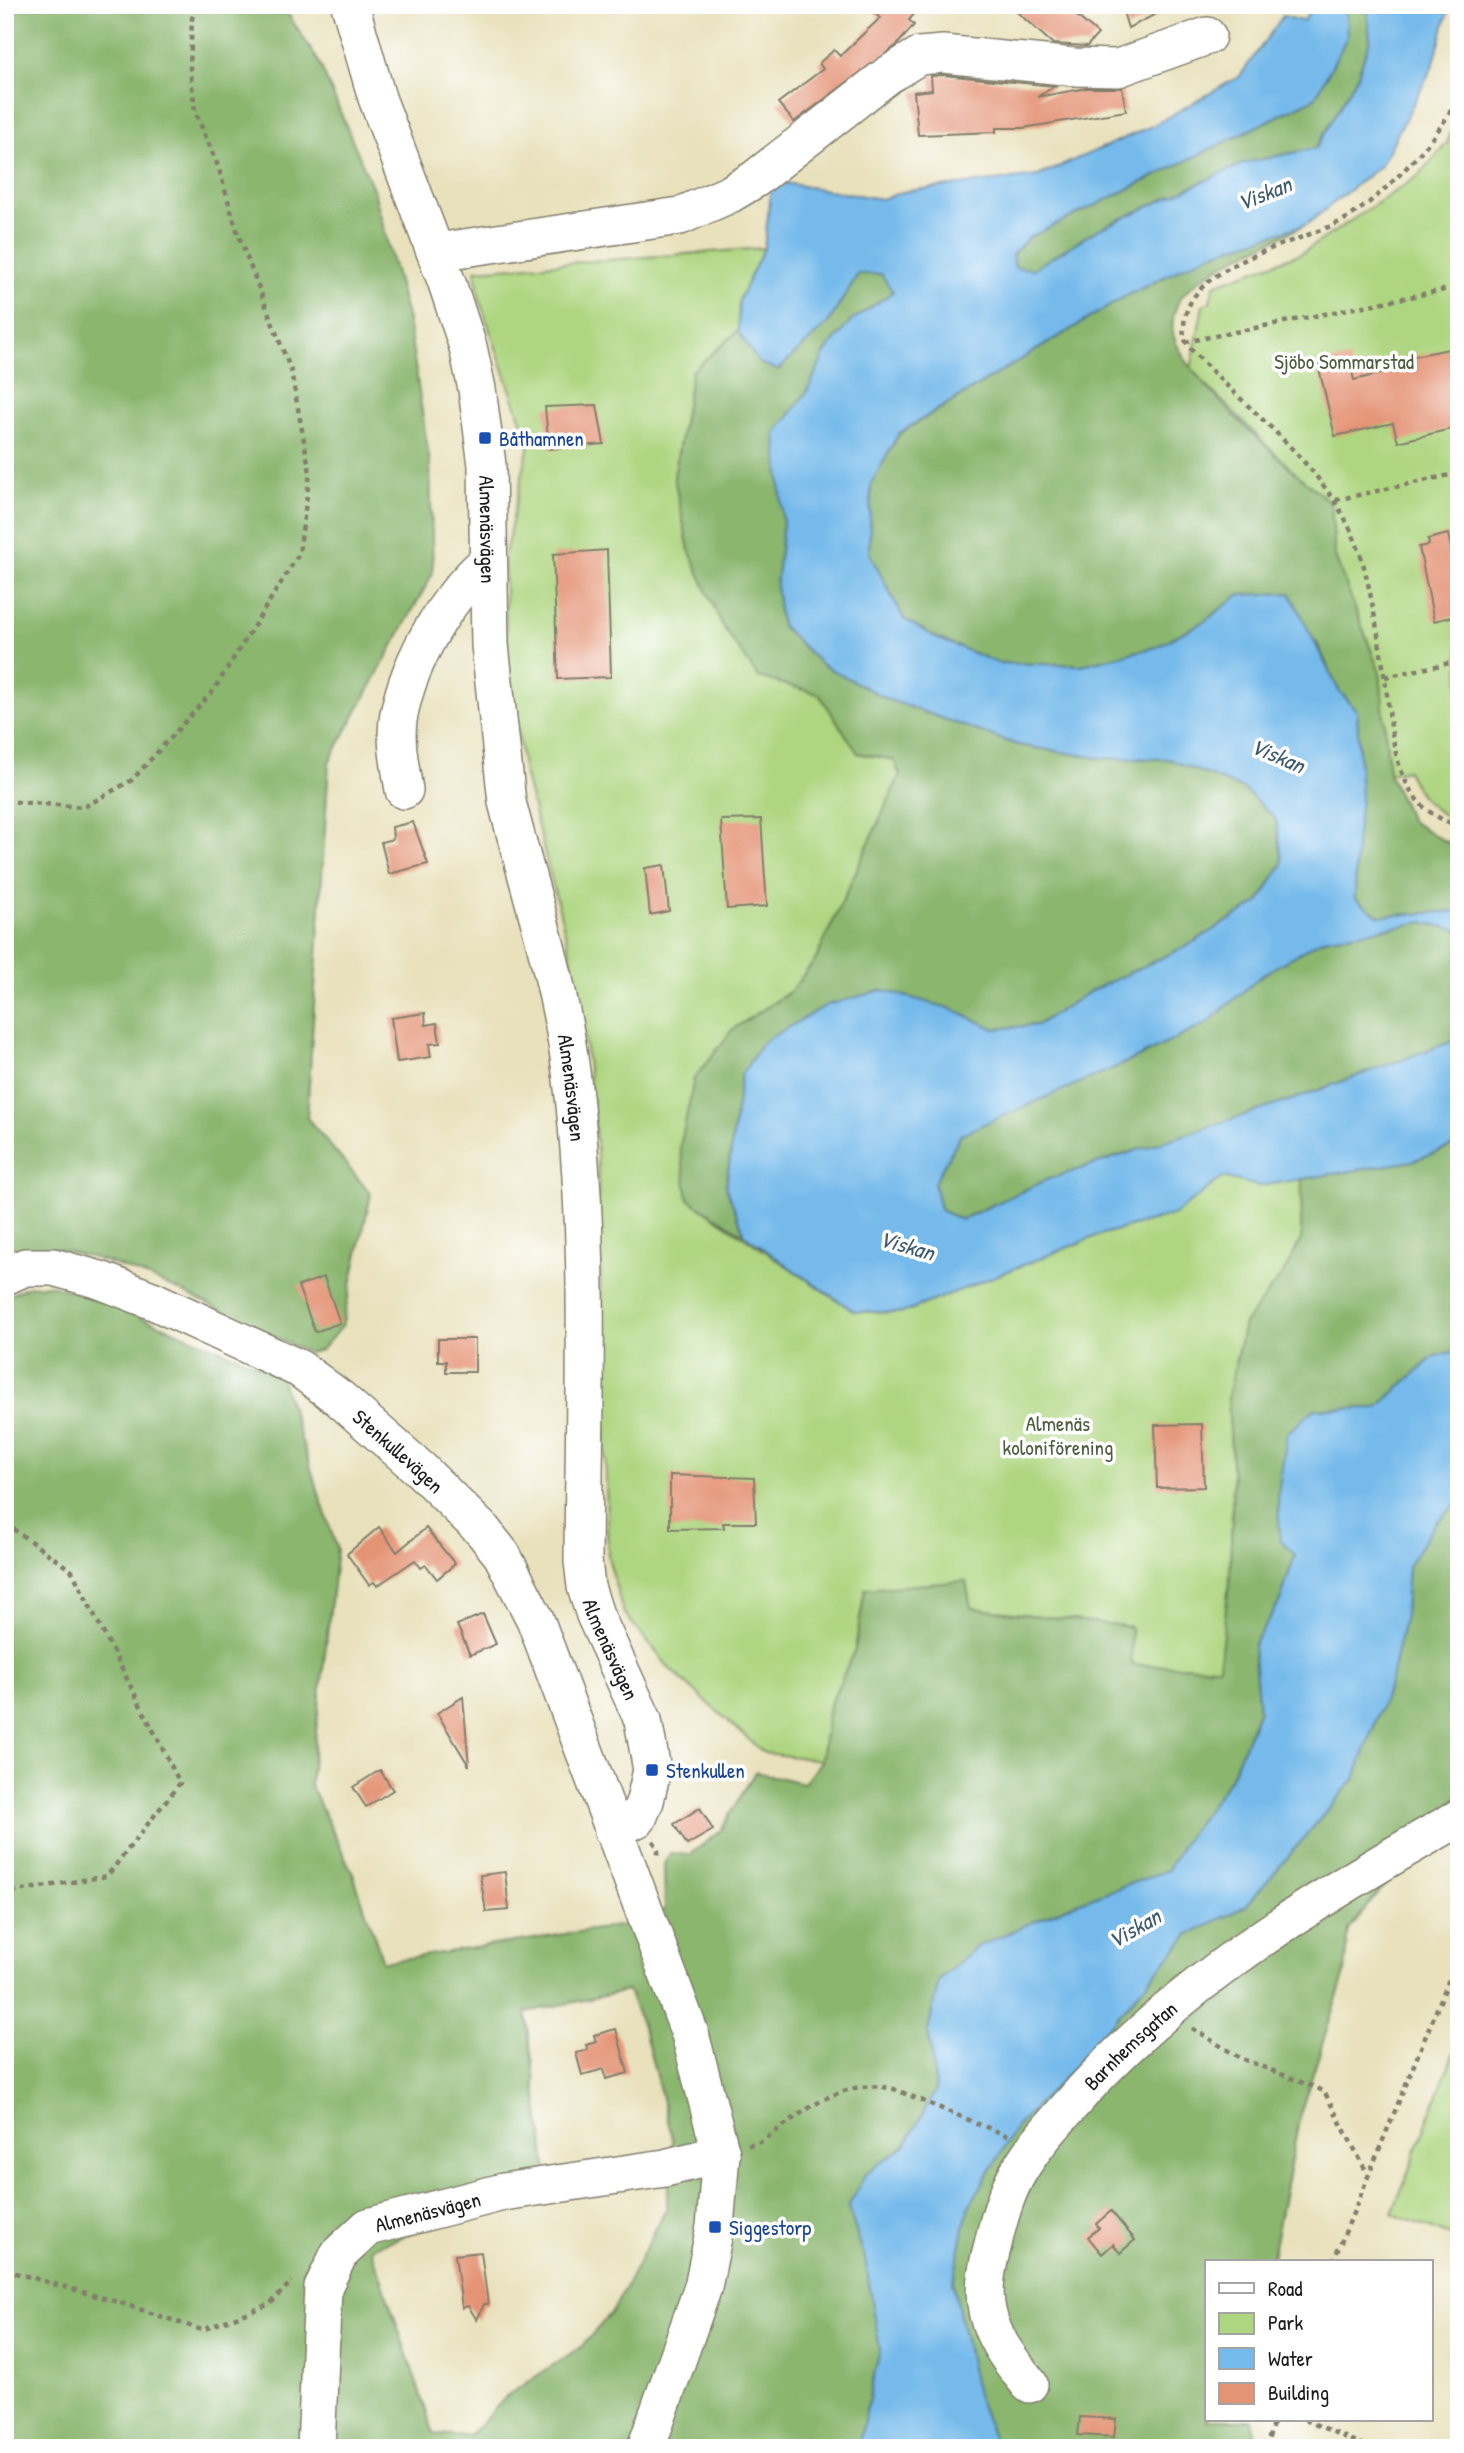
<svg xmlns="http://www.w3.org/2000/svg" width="1464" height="2453" viewBox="0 0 1464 2453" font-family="'Patrick Hand',sans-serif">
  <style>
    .green { fill: #aed580; stroke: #65784e; stroke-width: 2 }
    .forest { fill: #8ab66e; stroke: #536945; stroke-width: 2; fill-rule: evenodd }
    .water { fill: #74baeb; stroke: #486b84; stroke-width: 2 }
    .building { fill: #e49374 }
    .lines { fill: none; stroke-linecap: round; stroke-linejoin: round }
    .minor-casing { stroke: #827e6c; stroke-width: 40 }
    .path { stroke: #827e6c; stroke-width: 4.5; stroke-dasharray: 5 5; stroke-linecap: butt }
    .minor { stroke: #fff; stroke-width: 37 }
    .transit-dot { fill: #1a4fb4; stroke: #fff; stroke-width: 2.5 }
    .labels { text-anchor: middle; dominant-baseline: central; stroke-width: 7; stroke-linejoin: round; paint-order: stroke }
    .park-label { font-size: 21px; fill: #4f5d3f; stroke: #fff }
    .transit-label { font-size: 21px; fill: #164399; stroke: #fff; text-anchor: start }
    .street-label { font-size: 21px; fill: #1c1c1c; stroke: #fff }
    .water-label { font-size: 23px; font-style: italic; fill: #3f5b6f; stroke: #fff }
  </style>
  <rect width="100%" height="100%" fill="#fff"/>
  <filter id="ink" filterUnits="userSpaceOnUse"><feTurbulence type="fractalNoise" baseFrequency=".0143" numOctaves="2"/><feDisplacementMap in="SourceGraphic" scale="14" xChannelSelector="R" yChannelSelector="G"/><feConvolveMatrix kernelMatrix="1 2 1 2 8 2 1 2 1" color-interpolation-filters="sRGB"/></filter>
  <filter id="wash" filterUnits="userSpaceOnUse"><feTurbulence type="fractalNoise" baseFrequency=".00686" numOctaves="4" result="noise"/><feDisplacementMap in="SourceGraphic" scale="28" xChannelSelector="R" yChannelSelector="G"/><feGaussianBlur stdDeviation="1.57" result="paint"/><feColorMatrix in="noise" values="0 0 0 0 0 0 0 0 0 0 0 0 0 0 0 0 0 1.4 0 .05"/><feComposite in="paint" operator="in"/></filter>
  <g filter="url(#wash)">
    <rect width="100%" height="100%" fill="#e9e1bc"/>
    <g class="green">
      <path d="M 1459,111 L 1459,821 C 1431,812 1418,796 1407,770 L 1389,774 L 1380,673 L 1335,557 L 1331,503 L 1296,474 L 1191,370 L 1203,305 L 1210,302 L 1214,285 L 1302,253 L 1418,176 L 1447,143 Z"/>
      <polygon points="764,248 739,300 738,331 692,371 674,477 689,550 722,625 758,677 819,694 858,753 894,760 900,775 816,959 791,991 732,1030 688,1199 853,1311 902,1313 1099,1235 1173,1215 1223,1177 1259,1186 1302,1179 1301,1240 1284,1272 1244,1324 1228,1397 1233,1482 1230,1574 1220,1668 1131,1665 1131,1627 971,1608 865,1589 855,1650 829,1706 821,1760 764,1753 671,1670 623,1612 608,1557 597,1147 584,1033 572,960 523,768 507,657 504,558 529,444 480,301 475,270"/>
      <polygon points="1459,2039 1459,2239 1392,2214"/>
    </g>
    <g class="forest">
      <path d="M 5,5 L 282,5 L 319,62 L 374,191 L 408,320 L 430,464 L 433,573 L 329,762 L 307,1118 L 371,1194 L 342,1326 L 321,1350 L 309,1353 C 229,1316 145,1266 57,1249 C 40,1245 21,1249 5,1256 Z"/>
      <polygon points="1345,5 1367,5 1370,40 1357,77 1316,148 1244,163 1097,230 1033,269 1015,268 1012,255 1028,238 1315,98 1347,37"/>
      <path d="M 1307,224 C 1270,243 1208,265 1182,296 C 1174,307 1170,324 1174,337 C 1187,381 1293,471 1331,503 L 1335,557 L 1380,673 L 1389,774 L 1411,821 L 1446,842 L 1459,844 L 1459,911 L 1379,916 L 1355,899 L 1356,843 L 1361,797 L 1357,711 L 1339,691 L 1316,641 L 1239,595 L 1205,621 L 1156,647 L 1081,665 L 998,663 L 939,639 L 904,619 L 869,553 L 871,484 L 899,434 L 1126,296 L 1210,254 Z"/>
      <polygon points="858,274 882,274 893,292 851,321 826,351 807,392 776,433 783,523 776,585 781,626 821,664 887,699 1018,745 1100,758 1169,759 1244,789 1276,819 1283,863 1259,902 1187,946 1091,991 1037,1025 995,1029 949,1008 741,1075 726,1187 745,1235 688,1199 680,1147 694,1079 732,1030 791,991 816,959 900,775 894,760 858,753 819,694 758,677 722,625 689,550 674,477 692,371 738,331 759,363 828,323"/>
      <polygon points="1423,922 1459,930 1459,1039 1294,1099 1046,1180 960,1220 940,1210 934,1183 960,1134 1132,1060 1206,1024 1262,975 1323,939"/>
      <path d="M 1459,1144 L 1459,1350 L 1433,1357 L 1377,1408 L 1315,1409 L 1278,1494 L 1280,1538 L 1295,1555 L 1279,1603 L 1253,1645 L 1259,1710 L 1230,1779 L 1183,1843 L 1168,1871 L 1074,1904 L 976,1947 L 939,1980 L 928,2031 L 936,2090 L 905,2146 L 866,2173 L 849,2207 L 865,2258 L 880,2349 L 858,2448 L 5,2448 L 5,1297 L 29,1286 L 50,1285 L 94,1298 L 280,1374 L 337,1549 L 310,1784 L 353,1874 L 383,1962 L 624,1925 L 665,1910 L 664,1864 L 670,1853 L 690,1855 L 720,1831 L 755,1772 L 804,1783 L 821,1761 L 829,1706 L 855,1650 L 865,1589 L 966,1581 L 971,1608 L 1131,1627 L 1132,1665 L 1219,1667 L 1230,1574 L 1233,1482 L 1228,1397 L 1244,1324 L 1284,1272 L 1301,1240 L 1302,1179 L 1412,1161 ZM 628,1991 L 645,2034 L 673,2140 L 666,2209 L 613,2311 L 582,2346 L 508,2395 L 469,2436 L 434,2434 L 371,2248 L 421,2230 L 550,2195 L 526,2012 Z"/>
      <polygon points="1459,1502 1459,1794 1349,1929 1345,1973 1300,2114 1271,2262 1207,2262 1207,2420 1252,2420 1256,2437 1299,2448 997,2448 977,2397 953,2283 968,2208 1017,2126 1072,2069 1189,1934 1246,1906 1355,1778 1391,1679 1405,1614 1408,1566 1435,1523"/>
    </g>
    <g class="water">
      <polygon points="1314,5 1345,5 1347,37 1315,98 1028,238 1012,255 1015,267 1033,269 1097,230 1244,163 1316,148 1357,77 1370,40 1367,5 1450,5 1433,66 1381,165 1307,224 1210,254 1126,296 899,433 871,484 869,553 904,619 939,639 998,663 1082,665 1156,647 1205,621 1239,595 1290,593 1339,691 1357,711 1361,797 1356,843 1355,899 1379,916 1459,911 1459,930 1423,922 1323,939 1262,975 1206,1024 1132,1060 961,1134 934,1183 940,1210 961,1220 1046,1180 1294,1099 1459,1039 1459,1144 1412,1161 1259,1186 1223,1177 1173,1215 1099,1235 902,1313 854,1311 792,1269 745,1235 726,1187 741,1075 763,1042 827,1005 882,990 949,1008 995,1029 1037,1025 1091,991 1187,946 1259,902 1283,863 1276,819 1244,789 1169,759 1100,758 1018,745 887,699 821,664 781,625 776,585 783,523 776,433 807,392 826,351 851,321 893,292 881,274 858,274 828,323 778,370 759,363 738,331 739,300 764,248 772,181 881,199 907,191 1038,176 1152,126 1240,76 1283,16 1303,21"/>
      <polygon points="1459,1350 1459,1502 1435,1523 1408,1566 1405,1614 1391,1679 1355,1778 1246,1906 1189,1934 1072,2069 1017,2126 968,2208 953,2283 977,2397 997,2448 858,2448 880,2349 865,2258 848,2207 866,2173 905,2146 936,2090 928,2031 939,1980 976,1947 1074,1904 1168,1870 1183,1843 1230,1779 1259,1710 1253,1645 1279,1603 1295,1555 1280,1539 1278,1494 1287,1433 1315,1409 1377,1408 1433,1357"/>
    </g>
    <g id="blocks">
      <g class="building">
        <polygon points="866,5 922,5 909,20 914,25 897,45 794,122 778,103 823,69 819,63 834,50 840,56 880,18"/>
        <polygon points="1009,5 1064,5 1098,34 1087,46 1053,44"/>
        <polygon points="1121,5 1174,5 1128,28"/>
        <polygon points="943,75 1055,86 1037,97 1087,88 1122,88 1126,111 1023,128 996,128 996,132 918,135 914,92 932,90 931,76"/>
        <polygon points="1459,347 1459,427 1398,442 1393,423 1335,436 1318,364 1349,358 1354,380 1391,371 1389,361"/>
        <polygon points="597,405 604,444 549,449 545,407"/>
        <polygon points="1448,534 1459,583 1459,615 1434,621 1419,547 1429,545 1428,539"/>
        <polygon points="607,550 611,674 610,677 558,679 553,554"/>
        <polygon points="761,819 767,906 727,909 721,820"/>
        <polygon points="413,822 428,864 389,874 381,842 393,839 392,827"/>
        <polygon points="664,865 669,911 650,915 645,868"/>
        <polygon points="425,1013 426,1025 437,1023 440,1043 429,1044 431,1057 397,1062 391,1018"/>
        <polygon points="324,1277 340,1323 315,1332 298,1286"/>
        <polygon points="438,1339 475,1339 475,1372 446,1372 446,1361 438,1361"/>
        <polygon points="1202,1424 1204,1487 1157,1488 1155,1425"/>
        <polygon points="670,1475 754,1478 756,1523 723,1523 724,1528 670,1529"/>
        <polygon points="379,1527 397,1552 426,1528 455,1564 437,1579 426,1565 421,1568 415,1560 377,1586 374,1582 369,1585 347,1554"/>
        <polygon points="483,1614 496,1644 470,1655 457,1625"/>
        <polygon points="463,1697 469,1766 437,1713"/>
        <polygon points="380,1770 393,1790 366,1807 353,1787"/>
        <polygon points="700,1808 713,1830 687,1845 674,1824"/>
        <polygon points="505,1872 509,1910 486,1912 480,1875"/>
        <polygon points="616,2029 628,2073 606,2079 604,2069 582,2075 576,2053 588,2050 586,2045 596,2042 594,2035"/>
        <polygon points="1111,2211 1135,2240 1120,2253 1113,2244 1102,2254 1088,2237 1099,2228 1096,2224"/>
        <polygon points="481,2252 488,2304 484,2304 477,2320 468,2306 462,2308 455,2255"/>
        <polygon points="1080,2417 1116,2419 1114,2437 1078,2435"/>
      </g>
    </g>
  </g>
  <g filter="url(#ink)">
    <use href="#blocks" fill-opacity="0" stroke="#827e6c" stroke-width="2"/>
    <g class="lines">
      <g class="minor-casing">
        <g id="minor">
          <path id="s1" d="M 350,5 L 377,98 L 447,283 L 468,347 L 477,389 L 487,465 L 490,645 L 507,802 C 528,884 555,967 568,1050 C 593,1218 584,1392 583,1561 L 586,1587 L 595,1615 L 643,1720 L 652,1770 L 645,1801 L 638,1818 L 613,1831"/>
          <polyline points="437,252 680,216 730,194 755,179 888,75 919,56 943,54 1074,67 1118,68 1207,36"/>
          <path d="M 404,790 C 400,765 394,739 399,714 C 410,659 446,598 487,562"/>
          <path id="s2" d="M 5,1276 L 25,1267 L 53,1267 L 100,1280 L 154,1301 L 300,1369 L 339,1398 L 420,1469 L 483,1531 L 502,1555 L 535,1619 L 670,1980 L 690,2034 L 721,2154 L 715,2227 L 703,2287 L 646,2448"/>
          <path id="s3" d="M 1029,2384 C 1014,2365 998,2346 990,2322 C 981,2295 986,2270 993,2244 C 999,2218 1006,2192 1020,2169 C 1037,2141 1061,2116 1083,2091 C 1188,1976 1324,1894 1459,1818"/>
          <path id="s4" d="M 316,2448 L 323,2287 L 339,2254 L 368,2227 L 503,2192 L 665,2168 L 721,2154"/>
        </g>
      </g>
      <g class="path">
        <path d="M 1459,92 C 1448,130 1382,198 1347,218 C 1304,243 1195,260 1185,318 C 1183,330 1182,339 1190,348 C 1255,420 1344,475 1366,575 C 1374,609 1380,645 1385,680 C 1391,719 1391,764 1415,797 C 1424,811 1443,821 1459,826"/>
        <polyline points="1185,342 1459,287"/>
        <polyline points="1336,500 1459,473"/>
        <polyline points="1385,677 1459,661"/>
        <polyline points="5,801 84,807 132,780 213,691 299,554 310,473 291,371 238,234 218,166 195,111 190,69 192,18 198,5"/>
        <polyline points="5,1523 72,1571 180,1783 107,1876 5,1893"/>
        <polyline points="653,1841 658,1848 658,1858"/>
        <polyline points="1192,2028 1240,2058 1324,2091 1367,2173"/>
        <path d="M 748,2145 L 760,2142 C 803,2114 839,2076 894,2089 L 1008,2136"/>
        <polyline points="1333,2262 1459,1955"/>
        <polyline points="5,2270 121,2303 202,2330 270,2304 292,2281"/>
        <polyline points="1305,2420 1371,2448"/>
        <polyline points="1266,2448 1274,2420"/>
      </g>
      <use href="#minor" class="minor"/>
    </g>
  </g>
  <g class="transit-dot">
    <rect x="478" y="431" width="14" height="14" rx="3.5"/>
    <rect x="645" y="1763" width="14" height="14" rx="3.5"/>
    <rect x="708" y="2220" width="14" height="14" rx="3.5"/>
  </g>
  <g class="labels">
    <g class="park-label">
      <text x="1344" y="361">Sjöbo Sommarstad</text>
      <text x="1058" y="1423">Almenäs<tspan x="1058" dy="24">koloniförening</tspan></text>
    </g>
    <g class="transit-label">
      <text x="499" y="438">Båthamnen</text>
      <text x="666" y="1770">Stenkullen</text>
      <text x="729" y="2227">Siggestorp</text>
    </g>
    <g class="street-label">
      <text stroke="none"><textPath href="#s1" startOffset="546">Almenäsvägen</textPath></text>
      <text stroke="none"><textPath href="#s1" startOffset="1113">Almenäsvägen</textPath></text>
      <text stroke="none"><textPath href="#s2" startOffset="446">Stenkullevägen</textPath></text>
      <text stroke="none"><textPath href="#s1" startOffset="1680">Almenäsvägen</textPath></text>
      <text stroke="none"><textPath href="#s3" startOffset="399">Barnhemsgatan</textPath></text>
      <text stroke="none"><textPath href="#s4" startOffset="299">Almenäsvägen</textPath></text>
    </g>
    <g class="water-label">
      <text transform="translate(1264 193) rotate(-22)">Viskan</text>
      <text transform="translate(1278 755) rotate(23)">Viskan</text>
      <text transform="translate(907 1245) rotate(16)">Viskan</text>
      <text transform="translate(1134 1928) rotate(-30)">Viskan</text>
    </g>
  </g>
  <rect width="1464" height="2453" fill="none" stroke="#fff" stroke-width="28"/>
  <rect x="1205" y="2260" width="228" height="161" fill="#ffffff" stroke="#a4a4a4" stroke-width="2"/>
  <rect x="1219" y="2283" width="35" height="10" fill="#ffffff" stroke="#a4a4a4" stroke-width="2"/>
  <text x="1268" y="2296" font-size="21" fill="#1c1c1c">Road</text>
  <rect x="1219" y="2313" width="35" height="21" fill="#aed580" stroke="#a4a4a4" stroke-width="2"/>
  <text x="1268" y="2330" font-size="21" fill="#1c1c1c">Park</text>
  <rect x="1219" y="2348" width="35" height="21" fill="#74baeb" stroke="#a4a4a4" stroke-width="2"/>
  <text x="1268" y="2366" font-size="21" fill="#1c1c1c">Water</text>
  <rect x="1219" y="2383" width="35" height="21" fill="#e49374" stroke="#a4a4a4" stroke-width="2"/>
  <text x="1268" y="2400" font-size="21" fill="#1c1c1c">Building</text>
</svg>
